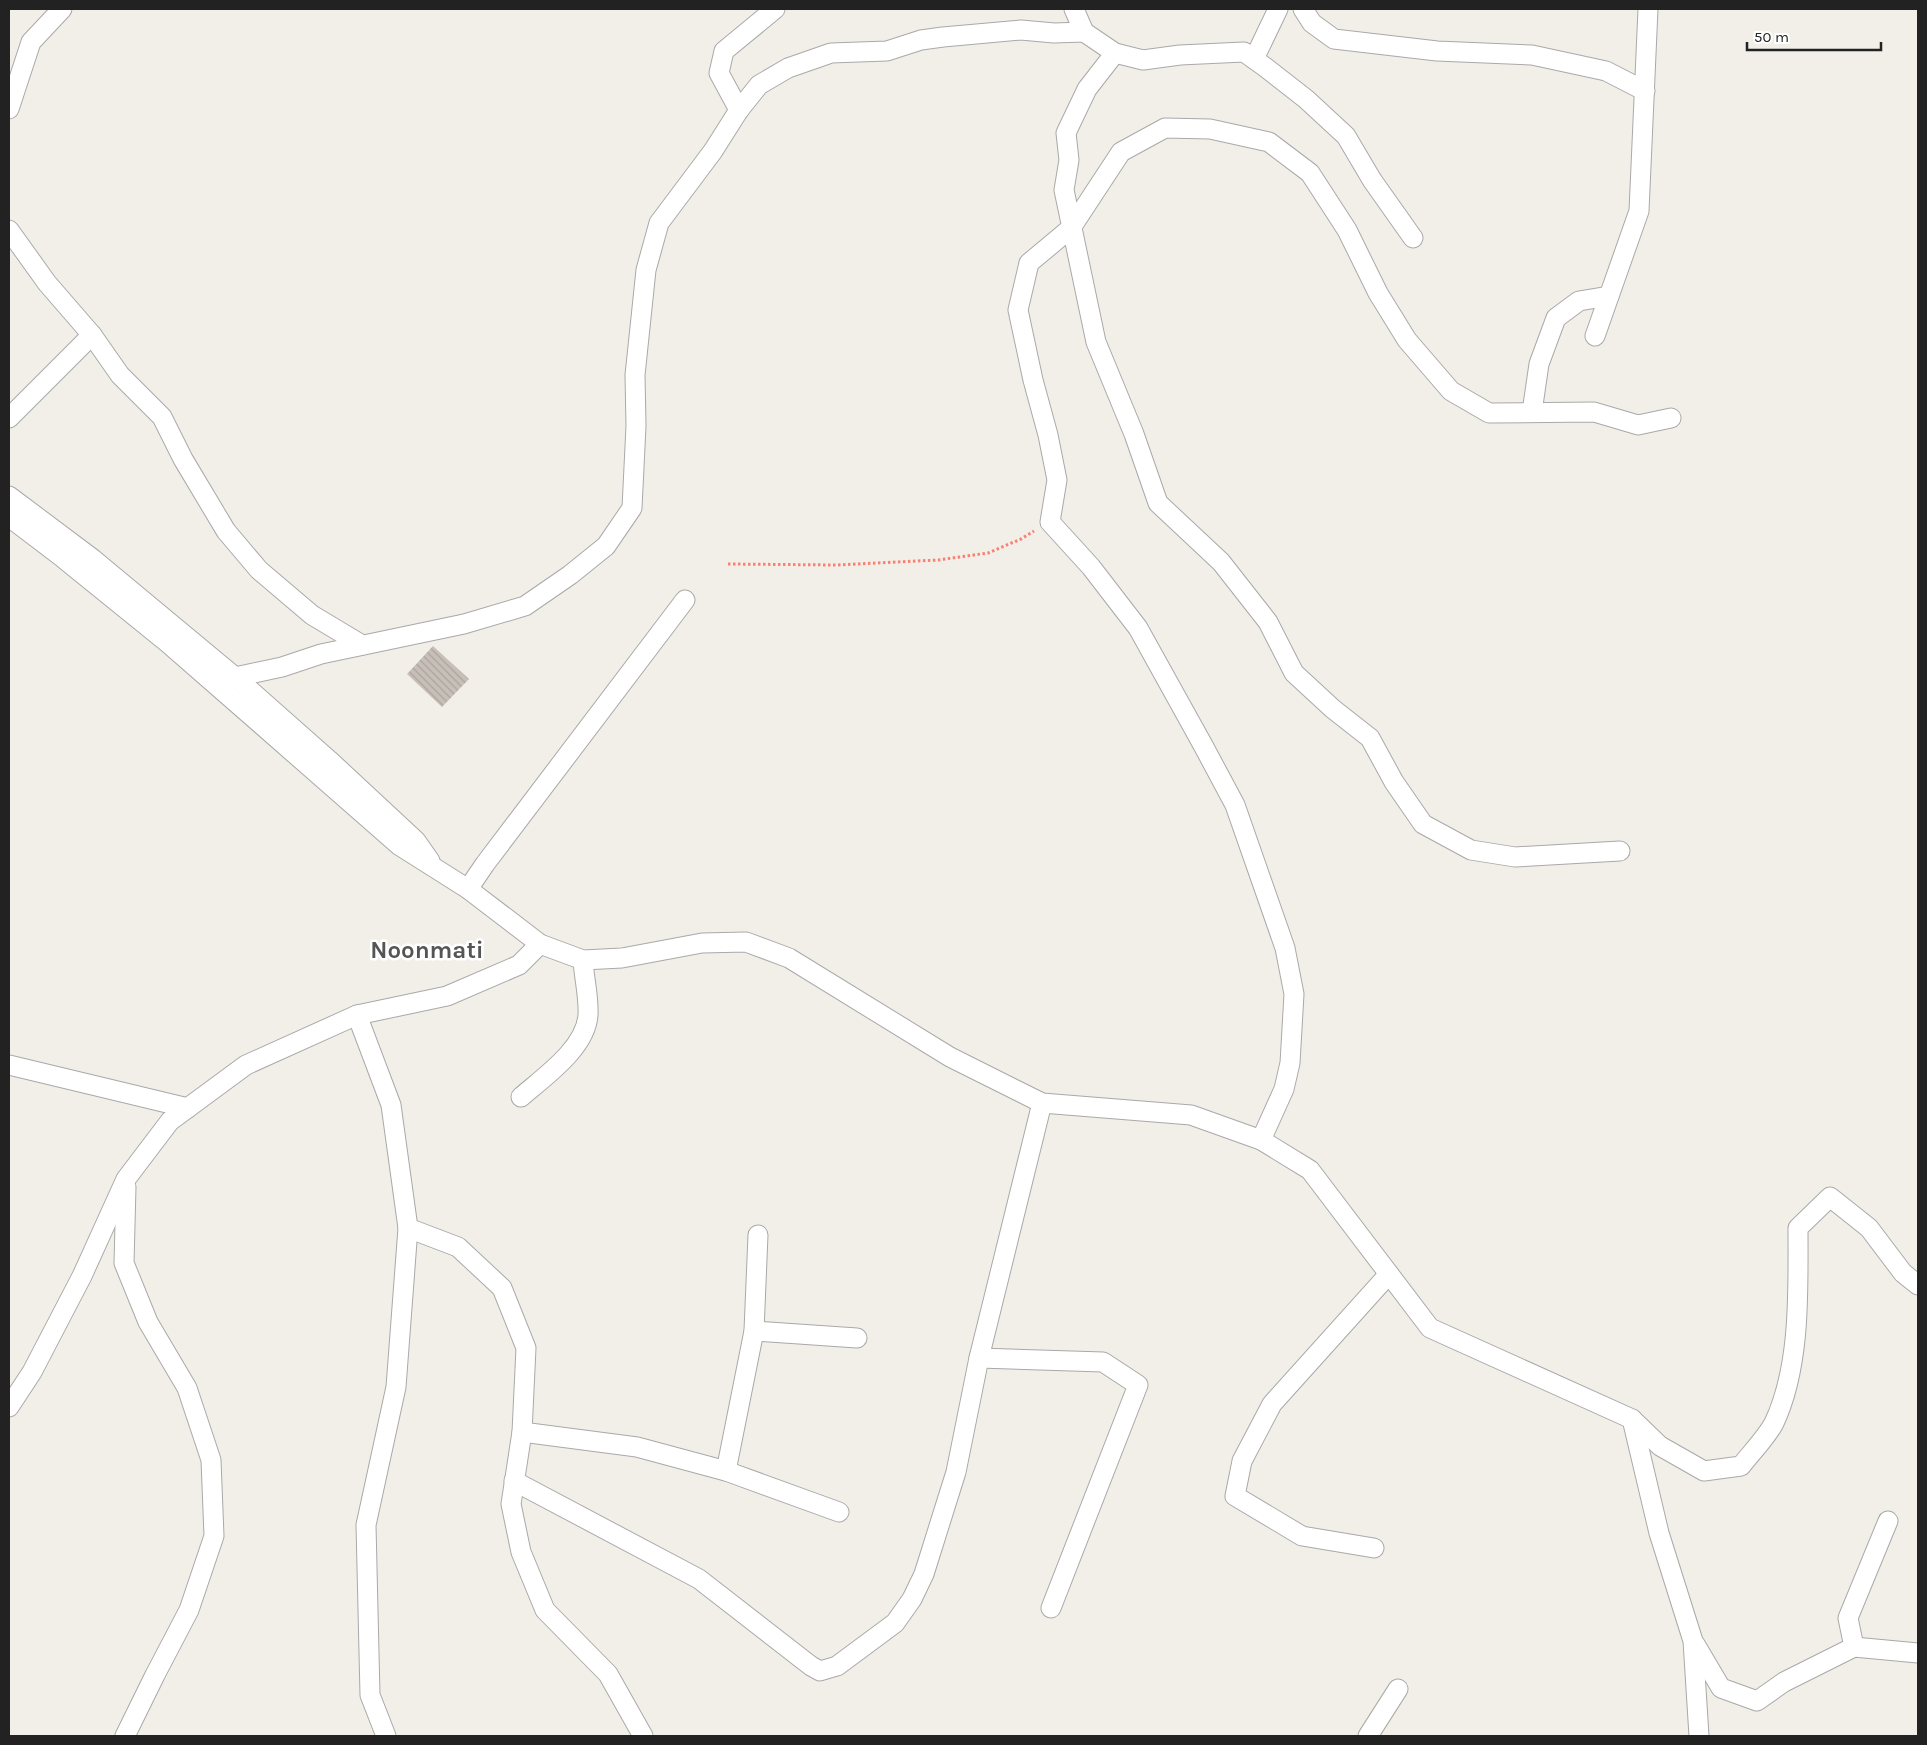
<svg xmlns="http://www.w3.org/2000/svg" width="1927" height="1745" viewBox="0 0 1927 1745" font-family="Karla,sans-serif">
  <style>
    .building { fill: url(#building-back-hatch) }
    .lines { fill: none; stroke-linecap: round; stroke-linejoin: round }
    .minor-casing { stroke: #a9a9a9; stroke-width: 21 }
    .path { stroke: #fa8072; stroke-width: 3; stroke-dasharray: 2.5 2.5; stroke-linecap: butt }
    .minor { stroke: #fff; stroke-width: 19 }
    .labels { text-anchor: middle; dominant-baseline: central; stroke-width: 5; stroke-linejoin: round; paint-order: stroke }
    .district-label { font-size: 24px; font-weight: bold; fill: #555; stroke: #fff }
  </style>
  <defs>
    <pattern id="building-back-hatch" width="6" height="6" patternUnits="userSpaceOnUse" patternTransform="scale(1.25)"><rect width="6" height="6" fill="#c7bfb8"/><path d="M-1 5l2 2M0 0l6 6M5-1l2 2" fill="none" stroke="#aba49e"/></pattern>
  </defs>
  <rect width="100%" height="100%" fill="#f2efe9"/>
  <polygon class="building" points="433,646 469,679 442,707 407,674"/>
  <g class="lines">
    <g class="minor-casing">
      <g id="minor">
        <polyline points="1074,9 1084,32"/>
        <polyline points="1303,9 1312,23 1334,39 1437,51 1532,55 1606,71 1645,91"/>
        <polyline points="1115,53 1087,89 1066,133 1069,160 1064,190 1096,342 1134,434 1158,503 1221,562 1268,622 1294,673 1333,709 1370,738 1394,782 1423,824 1471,850 1515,857 1620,851"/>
        <polyline points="1254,59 1278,9"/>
        <polyline points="9,109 31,42 62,9"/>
        <polyline points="739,110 719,73 724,51 775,9"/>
        <polyline points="9,230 47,283 92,335 120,375 162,417 183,459 226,531 259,570 312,615 362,645"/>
        <polyline points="1595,336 1639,211 1648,9"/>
        <polyline points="1532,412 1539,364 1556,318 1579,301 1609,296"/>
        <polyline points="9,418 92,335"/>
        <polyline points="9,496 93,559 235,677 329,760 416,841 430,861"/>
        <path d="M 9,517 L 63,558 L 168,643 L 400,846 L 468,889 L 540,944 L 583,960 L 622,958 L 702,943 L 746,942 L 789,958 L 950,1057 L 1042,1103 L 1191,1115 L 1261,1140 L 1310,1170 L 1430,1328 L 1632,1419 L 1660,1446 L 1704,1471 L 1741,1466 C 1751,1453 1766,1438 1774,1423 C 1801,1366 1798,1290 1798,1228 L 1830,1197 L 1869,1228 L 1903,1273 L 1918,1285"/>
        <polyline points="235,677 282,667 321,654 464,624 525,606 570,575 606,546 632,508 636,426 635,375 646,270 659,223 713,151 739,110 759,85 788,68 831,53 887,51 921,40 943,37 1021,30 1054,33 1084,32 1115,53 1143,60 1180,55 1244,52 1265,67 1306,99 1346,136 1372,180 1413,238"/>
        <polyline points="468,889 485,864 685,600"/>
        <polyline points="357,1015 391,1105 408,1228 396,1387 366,1525 370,1695 386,1736"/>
        <polyline points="9,1065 188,1108"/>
        <path d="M 521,1097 C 544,1077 586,1048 588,1015 C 589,997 584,978 583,960"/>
        <polyline points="1261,1140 1284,1089 1290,1063 1294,994 1285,948 1235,805 1204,747 1138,628 1091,567 1050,522 1057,480 1048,435 1033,380 1018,310 1029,263 1071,228 1121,152 1165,128 1210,129 1269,142 1310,173 1347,230 1378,293 1407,340 1451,391 1489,413 1594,412 1638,425 1671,418"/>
        <polyline points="408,1228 458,1247 502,1288 526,1348 522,1432 511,1504 521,1552 545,1610 608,1674 643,1736"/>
        <polyline points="754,1331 857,1338"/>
        <polyline points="979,1358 1103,1362 1138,1385 1051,1608"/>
        <polyline points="9,1407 32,1372 82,1276 126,1179 170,1121 246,1065 357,1015 447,996 519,965 540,944"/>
        <polyline points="1632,1419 1659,1533 1693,1641 1699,1736"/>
        <polyline points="522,1432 637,1447 726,1471 839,1512"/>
        <polyline points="726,1471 754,1331 758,1235"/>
        <polyline points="514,1481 699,1579 811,1666 820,1671 837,1666 895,1623 912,1599 924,1574 956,1472 979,1358 1042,1103"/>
        <polyline points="1374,1548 1302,1536 1235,1496 1242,1461 1272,1404 1389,1274"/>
        <polyline points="1695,1644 1721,1688 1757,1701 1784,1682 1854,1647 1918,1653"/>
        <polyline points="1854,1647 1848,1618 1888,1521"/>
        <polyline points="125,1736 155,1675 189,1610 214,1536 211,1460 187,1388 148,1322 124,1263 126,1187"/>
        <polyline points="1368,1736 1398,1689"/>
      </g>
    </g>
    <polyline class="path" points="728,564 836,565 938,560 988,553 1021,539 1034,531"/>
    <use href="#minor" class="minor"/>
  </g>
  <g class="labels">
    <g class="district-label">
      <text x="427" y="950">Noonmati</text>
    </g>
  </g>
  <rect width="1927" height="1745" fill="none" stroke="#222222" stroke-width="20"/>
  <path d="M1747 42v8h134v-8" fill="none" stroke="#222222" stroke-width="2.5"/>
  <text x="1754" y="42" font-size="15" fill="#222222" stroke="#ffffff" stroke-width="4" paint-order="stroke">50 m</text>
</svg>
